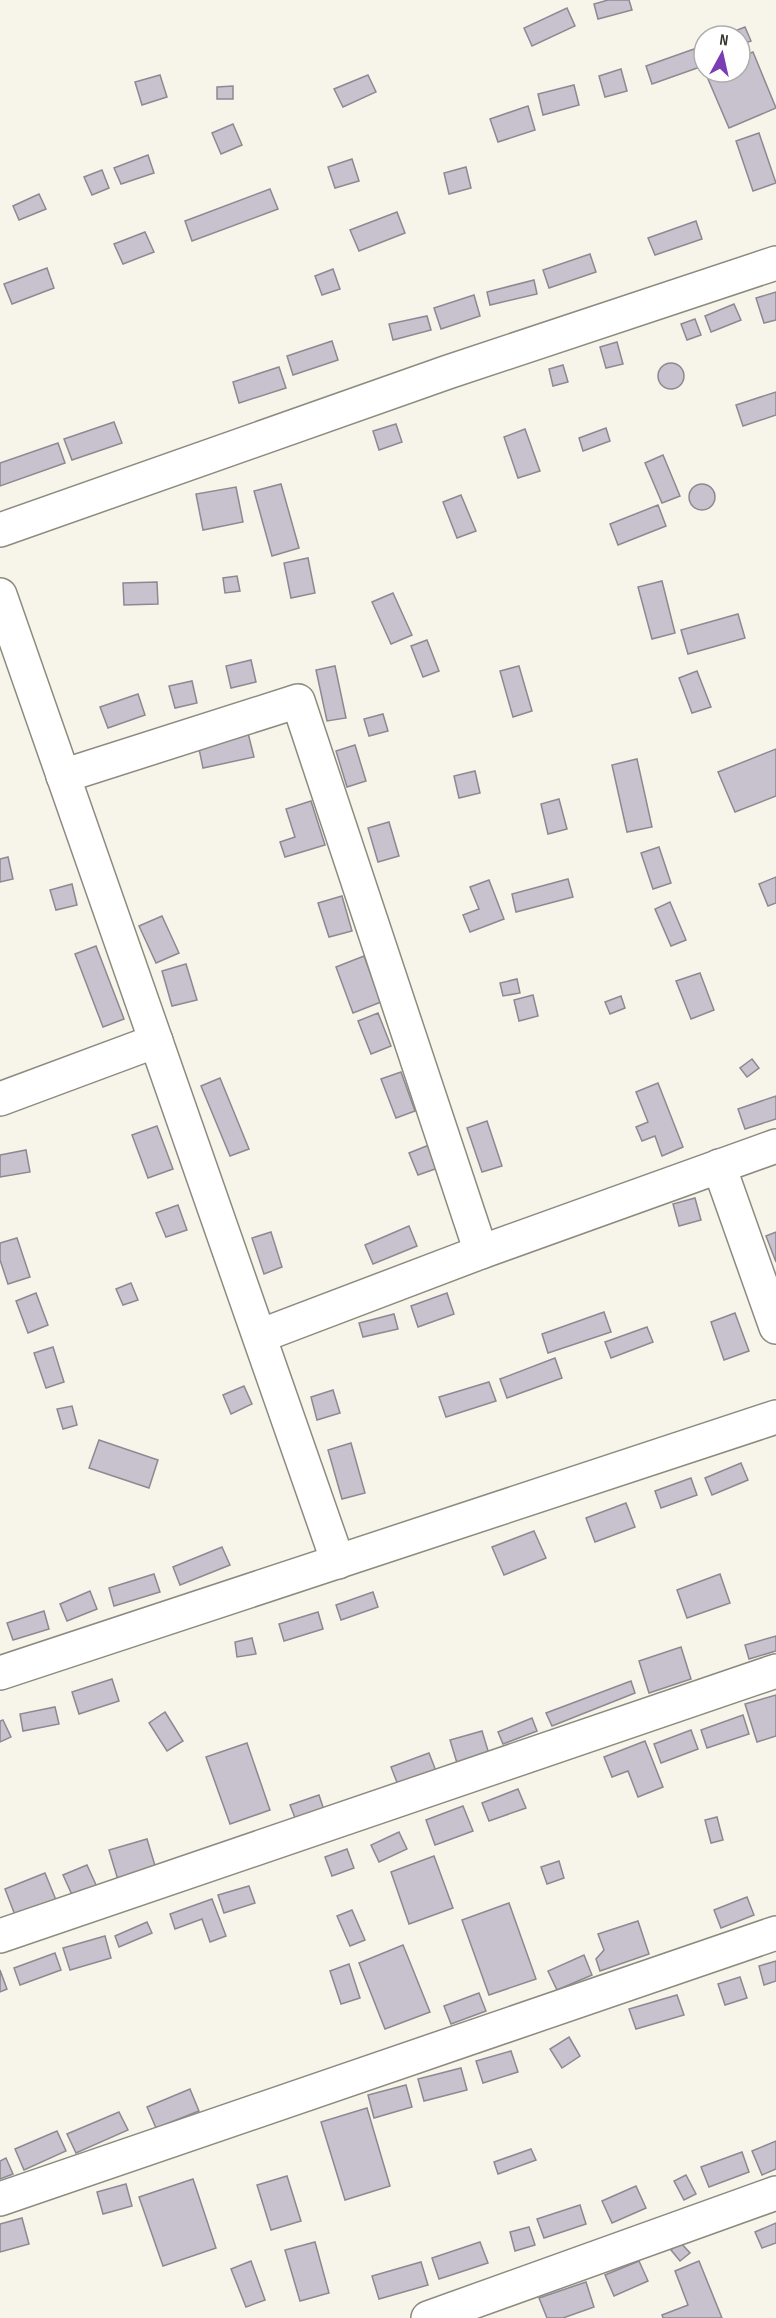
<svg xmlns="http://www.w3.org/2000/svg" width="776" height="2318" viewBox="0 0 776 2318" font-family="'Sofia Sans Condensed',sans-serif">
  <style>
    .building { fill: #c7c2cd; stroke: #8d8993; stroke-width: 1.5 }
    .lines { fill: none; stroke-linecap: round; stroke-linejoin: round }
    .minor-casing { stroke: #8d8b80; stroke-width: 36 }
    .minor { stroke: #fff; stroke-width: 33 }
  </style>
  <rect width="100%" height="100%" fill="#f7f5e9"/>
  <g class="building">
    <polygon points="608,0 629,0 632,10 598,19 594,4"/>
    <polygon points="567,8 575,26 532,46 524,28"/>
    <polygon points="745,27 751,41 740,45 740,36 722,36"/>
    <polygon points="694,49 700,67 652,84 646,66"/>
    <polygon points="753,52 776,108 729,128 705,72 740,72 740,57"/>
    <polygon points="621,69 627,91 605,97 599,76"/>
    <polygon points="160,75 167,97 142,105 135,82"/>
    <polygon points="368,75 376,92 343,107 334,89"/>
    <polygon points="574,85 579,105 543,115 538,94"/>
    <polygon points="233,86 233,99 217,99 217,87"/>
    <polygon points="528,106 535,130 498,142 490,119"/>
    <polygon points="233,124 242,145 221,154 212,133"/>
    <polygon points="759,133 776,183 753,191 736,141"/>
    <polygon points="148,155 154,173 121,184 114,168"/>
    <polygon points="352,159 359,181 335,188 328,167"/>
    <polygon points="466,167 471,188 449,194 444,173"/>
    <polygon points="102,170 109,188 92,195 84,177"/>
    <polygon points="270,189 278,209 192,241 185,221"/>
    <polygon points="39,194 46,209 19,220 13,206"/>
    <polygon points="397,212 405,233 359,251 350,230"/>
    <polygon points="696,221 702,239 655,255 648,238"/>
    <polygon points="145,232 154,252 123,264 114,244"/>
    <polygon points="590,254 596,272 549,288 543,270"/>
    <polygon points="47,268 54,288 12,304 4,284"/>
    <polygon points="333,269 340,289 322,295 315,276"/>
    <polygon points="534,280 537,294 490,305 487,292"/>
    <polygon points="776,292 776,320 764,323 756,298"/>
    <polygon points="474,295 480,316 441,329 434,308"/>
    <polygon points="734,304 741,320 711,332 705,316"/>
    <polygon points="427,316 431,330 393,340 389,324"/>
    <polygon points="695,319 701,335 687,340 681,324"/>
    <polygon points="332,341 338,360 293,375 287,356"/>
    <polygon points="617,342 623,364 606,368 600,347"/>
    <circle cx="671" cy="376" r="13"/>
    <polygon points="563,365 568,382 553,386 549,369"/>
    <polygon points="279,367 286,388 239,403 233,382"/>
    <polygon points="776,392 776,415 743,426 736,405"/>
    <polygon points="114,422 122,443 72,460 64,439"/>
    <polygon points="396,424 402,442 379,450 373,431"/>
    <polygon points="606,428 610,441 583,451 579,438"/>
    <polygon points="525,429 540,471 518,478 504,437"/>
    <polygon points="58,443 65,463 0,486 0,463"/>
    <polygon points="663,455 680,496 662,503 645,463"/>
    <circle cx="702" cy="497" r="13"/>
    <polygon points="281,484 299,548 272,556 254,491"/>
    <polygon points="236,487 243,522 203,530 196,494"/>
    <polygon points="461,495 476,531 457,538 443,502"/>
    <polygon points="658,505 666,526 618,545 610,524"/>
    <polygon points="308,558 315,593 291,598 284,563"/>
    <polygon points="237,576 240,591 225,593 223,578"/>
    <polygon points="662,581 675,633 652,639 638,587"/>
    <polygon points="157,582 158,604 124,605 123,583"/>
    <polygon points="393,593 412,635 391,644 372,602"/>
    <polygon points="738,614 745,638 688,654 681,630"/>
    <polygon points="427,640 439,671 423,677 411,646"/>
    <polygon points="251,660 256,682 231,688 226,666"/>
    <polygon points="335,666 346,718 327,721 316,670"/>
    <polygon points="519,666 532,711 513,717 500,671"/>
    <polygon points="697,671 711,707 692,713 679,678"/>
    <polygon points="192,681 197,703 175,708 169,686"/>
    <polygon points="138,694 145,715 108,728 100,707"/>
    <polygon points="383,714 388,731 369,736 364,719"/>
    <polygon points="248,733 254,757 203,768 198,744"/>
    <polygon points="355,745 366,781 347,787 336,751"/>
    <polygon points="776,749 776,796 735,812 718,772"/>
    <polygon points="637,759 652,827 627,832 612,765"/>
    <polygon points="475,771 480,793 459,798 454,776"/>
    <polygon points="559,799 567,829 548,834 541,804"/>
    <polygon points="311,801 325,845 285,857 280,842 295,837 286,809"/>
    <polygon points="389,822 399,856 378,862 368,828"/>
    <polygon points="659,847 671,883 653,889 641,853"/>
    <polygon points="8,857 13,879 0,882 0,859"/>
    <polygon points="776,877 776,903 768,906 759,884"/>
    <polygon points="568,879 573,897 516,912 512,894"/>
    <polygon points="489,880 504,919 470,932 463,915 479,909 470,887"/>
    <polygon points="72,884 77,905 56,910 50,890"/>
    <polygon points="342,896 352,931 329,937 318,903"/>
    <polygon points="670,902 686,940 671,946 655,909"/>
    <polygon points="162,916 179,953 156,963 139,926"/>
    <polygon points="96,946 124,1019 103,1027 75,954"/>
    <polygon points="364,956 381,1002 353,1013 336,967"/>
    <polygon points="186,964 197,1000 172,1006 162,971"/>
    <polygon points="700,973 714,1010 691,1019 676,981"/>
    <polygon points="517,979 520,993 503,996 500,983"/>
    <polygon points="533,995 538,1016 519,1021 514,1000"/>
    <polygon points="621,996 625,1008 610,1014 605,1002"/>
    <polygon points="378,1013 391,1046 371,1054 358,1021"/>
    <polygon points="752,1059 759,1068 747,1077 740,1068"/>
    <polygon points="401,1072 415,1111 396,1118 381,1079"/>
    <polygon points="220,1078 249,1149 230,1156 201,1086"/>
    <polygon points="658,1083 683,1147 662,1156 655,1136 642,1141 636,1127 648,1122 636,1092"/>
    <polygon points="776,1096 776,1119 745,1129 738,1109"/>
    <polygon points="487,1121 502,1166 482,1172 467,1128"/>
    <polygon points="157,1126 173,1169 148,1178 132,1135"/>
    <polygon points="429,1145 438,1168 418,1175 409,1153"/>
    <polygon points="26,1150 30,1172 0,1177 0,1155"/>
    <polygon points="695,1198 701,1220 679,1226 673,1204"/>
    <polygon points="178,1205 187,1230 166,1237 156,1213"/>
    <polygon points="409,1226 417,1246 373,1264 365,1245"/>
    <polygon points="271,1232 282,1267 264,1274 252,1238"/>
    <polygon points="776,1232 776,1262 766,1236"/>
    <polygon points="17,1238 30,1277 8,1284 0,1260 0,1243"/>
    <polygon points="131,1283 138,1300 123,1305 116,1289"/>
    <polygon points="36,1293 48,1325 28,1333 16,1301"/>
    <polygon points="447,1293 454,1314 418,1327 411,1306"/>
    <polygon points="604,1312 611,1332 548,1353 542,1334"/>
    <polygon points="735,1313 749,1351 724,1360 711,1322"/>
    <polygon points="394,1314 398,1329 363,1337 359,1323"/>
    <polygon points="647,1327 653,1342 611,1358 605,1342"/>
    <polygon points="53,1347 64,1382 46,1388 34,1353"/>
    <polygon points="555,1358 562,1378 507,1398 500,1379"/>
    <polygon points="489,1382 496,1401 446,1417 439,1397"/>
    <polygon points="244,1386 252,1404 231,1414 223,1395"/>
    <polygon points="333,1390 340,1413 317,1420 311,1397"/>
    <polygon points="72,1406 77,1425 63,1429 57,1409"/>
    <polygon points="99,1440 158,1460 149,1488 89,1468"/>
    <polygon points="351,1443 365,1493 342,1499 328,1450"/>
    <polygon points="741,1463 748,1480 712,1495 705,1478"/>
    <polygon points="691,1478 697,1495 661,1508 655,1491"/>
    <polygon points="626,1503 635,1527 595,1542 586,1518"/>
    <polygon points="534,1531 546,1558 504,1575 492,1547"/>
    <polygon points="222,1547 230,1565 180,1585 173,1567"/>
    <polygon points="154,1574 160,1592 114,1606 109,1588"/>
    <polygon points="720,1574 730,1603 687,1618 677,1590"/>
    <polygon points="90,1591 97,1609 67,1621 60,1604"/>
    <polygon points="373,1592 378,1607 341,1620 336,1605"/>
    <polygon points="44,1611 49,1629 13,1640 7,1623"/>
    <polygon points="318,1612 323,1629 284,1641 279,1624"/>
    <polygon points="776,1636 776,1651 749,1659 745,1645"/>
    <polygon points="252,1638 256,1654 237,1657 235,1642"/>
    <polygon points="681,1647 691,1679 649,1693 639,1661"/>
    <polygon points="112,1679 119,1701 79,1714 72,1692"/>
    <polygon points="631,1681 635,1693 552,1726 546,1713"/>
    <polygon points="776,1695 776,1736 757,1742 745,1704"/>
    <polygon points="55,1707 59,1724 23,1731 20,1714"/>
    <polygon points="165,1712 183,1741 167,1751 149,1723"/>
    <polygon points="743,1715 749,1734 707,1748 701,1730"/>
    <polygon points="532,1718 537,1731 503,1744 498,1732"/>
    <polygon points="3,1720 11,1737 0,1742 0,1721"/>
    <polygon points="691,1730 698,1749 661,1763 654,1744"/>
    <polygon points="482,1731 489,1754 457,1763 450,1740"/>
    <polygon points="645,1741 663,1787 638,1797 628,1771 612,1777 604,1757"/>
    <polygon points="247,1743 270,1810 230,1824 206,1757"/>
    <polygon points="429,1753 436,1771 398,1785 391,1767"/>
    <polygon points="518,1789 526,1808 489,1821 482,1803"/>
    <polygon points="319,1795 325,1813 297,1823 290,1805"/>
    <polygon points="463,1806 473,1831 435,1845 426,1820"/>
    <polygon points="717,1817 723,1840 711,1843 705,1820"/>
    <polygon points="399,1832 407,1849 379,1862 371,1845"/>
    <polygon points="147,1839 156,1869 118,1880 109,1850"/>
    <polygon points="347,1849 354,1868 332,1876 325,1857"/>
    <polygon points="434,1856 453,1908 409,1924 391,1872"/>
    <polygon points="559,1861 564,1878 547,1884 541,1867"/>
    <polygon points="87,1865 97,1887 73,1897 63,1875"/>
    <polygon points="45,1873 56,1900 15,1915 5,1889"/>
    <polygon points="249,1886 255,1903 224,1913 218,1895"/>
    <polygon points="747,1897 754,1915 721,1928 714,1910"/>
    <polygon points="212,1899 226,1936 210,1942 202,1919 175,1929 170,1914"/>
    <polygon points="509,1903 536,1979 489,1995 462,1920"/>
    <polygon points="352,1910 365,1940 350,1946 337,1916"/>
    <polygon points="638,1921 649,1954 600,1971 596,1959 604,1950 598,1934"/>
    <polygon points="147,1922 152,1933 119,1947 115,1936"/>
    <polygon points="105,1936 111,1958 70,1970 63,1948"/>
    <polygon points="403,1945 430,2012 385,2029 359,1963"/>
    <polygon points="55,1953 61,1970 20,1985 14,1968"/>
    <polygon points="584,1955 592,1975 557,1990 548,1971"/>
    <polygon points="776,1961 776,1981 764,1985 759,1966"/>
    <polygon points="349,1964 360,1998 341,2004 330,1971"/>
    <polygon points="0,1970 7,1989 0,1992"/>
    <polygon points="740,1977 747,1998 725,2005 718,1984"/>
    <polygon points="479,1993 486,2011 451,2024 444,2006"/>
    <polygon points="677,1995 684,2015 636,2029 629,2009"/>
    <polygon points="569,2037 580,2056 562,2068 550,2049"/>
    <polygon points="511,2051 518,2072 483,2083 476,2061"/>
    <polygon points="461,2068 467,2090 424,2101 418,2079"/>
    <polygon points="406,2085 412,2107 374,2118 368,2095"/>
    <polygon points="190,2089 199,2111 156,2128 147,2107"/>
    <polygon points="367,2108 390,2186 345,2200 321,2122"/>
    <polygon points="119,2112 128,2130 76,2153 67,2134"/>
    <polygon points="57,2131 66,2151 24,2170 15,2149"/>
    <polygon points="776,2141 776,2169 762,2175 752,2151"/>
    <polygon points="531,2149 536,2160 498,2174 494,2162"/>
    <polygon points="742,2152 749,2172 709,2187 701,2167"/>
    <polygon points="6,2158 13,2174 0,2179 0,2161"/>
    <polygon points="686,2175 696,2194 684,2200 674,2181"/>
    <polygon points="287,2176 301,2221 271,2230 257,2185"/>
    <polygon points="193,2179 216,2248 163,2266 139,2197"/>
    <polygon points="126,2184 132,2206 103,2214 97,2192"/>
    <polygon points="636,2186 646,2208 612,2223 602,2201"/>
    <polygon points="580,2205 586,2224 544,2238 537,2219"/>
    <polygon points="22,2218 29,2244 0,2252 0,2224"/>
    <polygon points="776,2223 776,2243 762,2248 755,2232"/>
    <polygon points="529,2227 535,2245 515,2251 510,2232"/>
    <polygon points="315,2242 329,2293 300,2301 285,2250"/>
    <polygon points="480,2242 488,2263 439,2279 432,2258"/>
    <polygon points="680,2242 690,2253 680,2261 671,2250"/>
    <polygon points="251,2261 265,2300 246,2307 231,2269"/>
    <polygon points="639,2261 648,2281 614,2296 605,2275"/>
    <polygon points="699,2261 722,2318 663,2318 662,2315 688,2305 675,2271"/>
    <polygon points="421,2262 428,2285 379,2299 372,2276"/>
    <polygon points="586,2282 594,2307 563,2318 547,2318 539,2298"/>
  </g>
  <g class="lines">
    <g class="minor-casing">
      <g id="minor">
        <polyline points="0,530 448,372 776,263"/>
        <polyline points="0,595 338,1562"/>
        <polyline points="63,776 298,701 481,1252 260,1336"/>
        <polyline points="0,1099 156,1041"/>
        <polyline points="719,1166 776,1327"/>
        <polyline points="481,1252 776,1146"/>
        <polyline points="0,1673 776,1417"/>
        <polyline points="0,1936 776,1671"/>
        <polyline points="0,2199 776,1933"/>
        <polyline points="428,2318 776,2193"/>
      </g>
    </g>
    <use href="#minor" class="minor"/>
  </g>
  <g transform="translate(722 54) rotate(8)"><circle r="28" fill="#ffffff" stroke="#afaead" stroke-width="1.5"/>
  <path d="M0-4.5L10 22L0 15L-10 22Z" fill="#7a3db3"/>
  <text y="-9" font-size="16" font-weight="bold" text-anchor="middle" fill="#363531">N</text>
  </g>
</svg>
